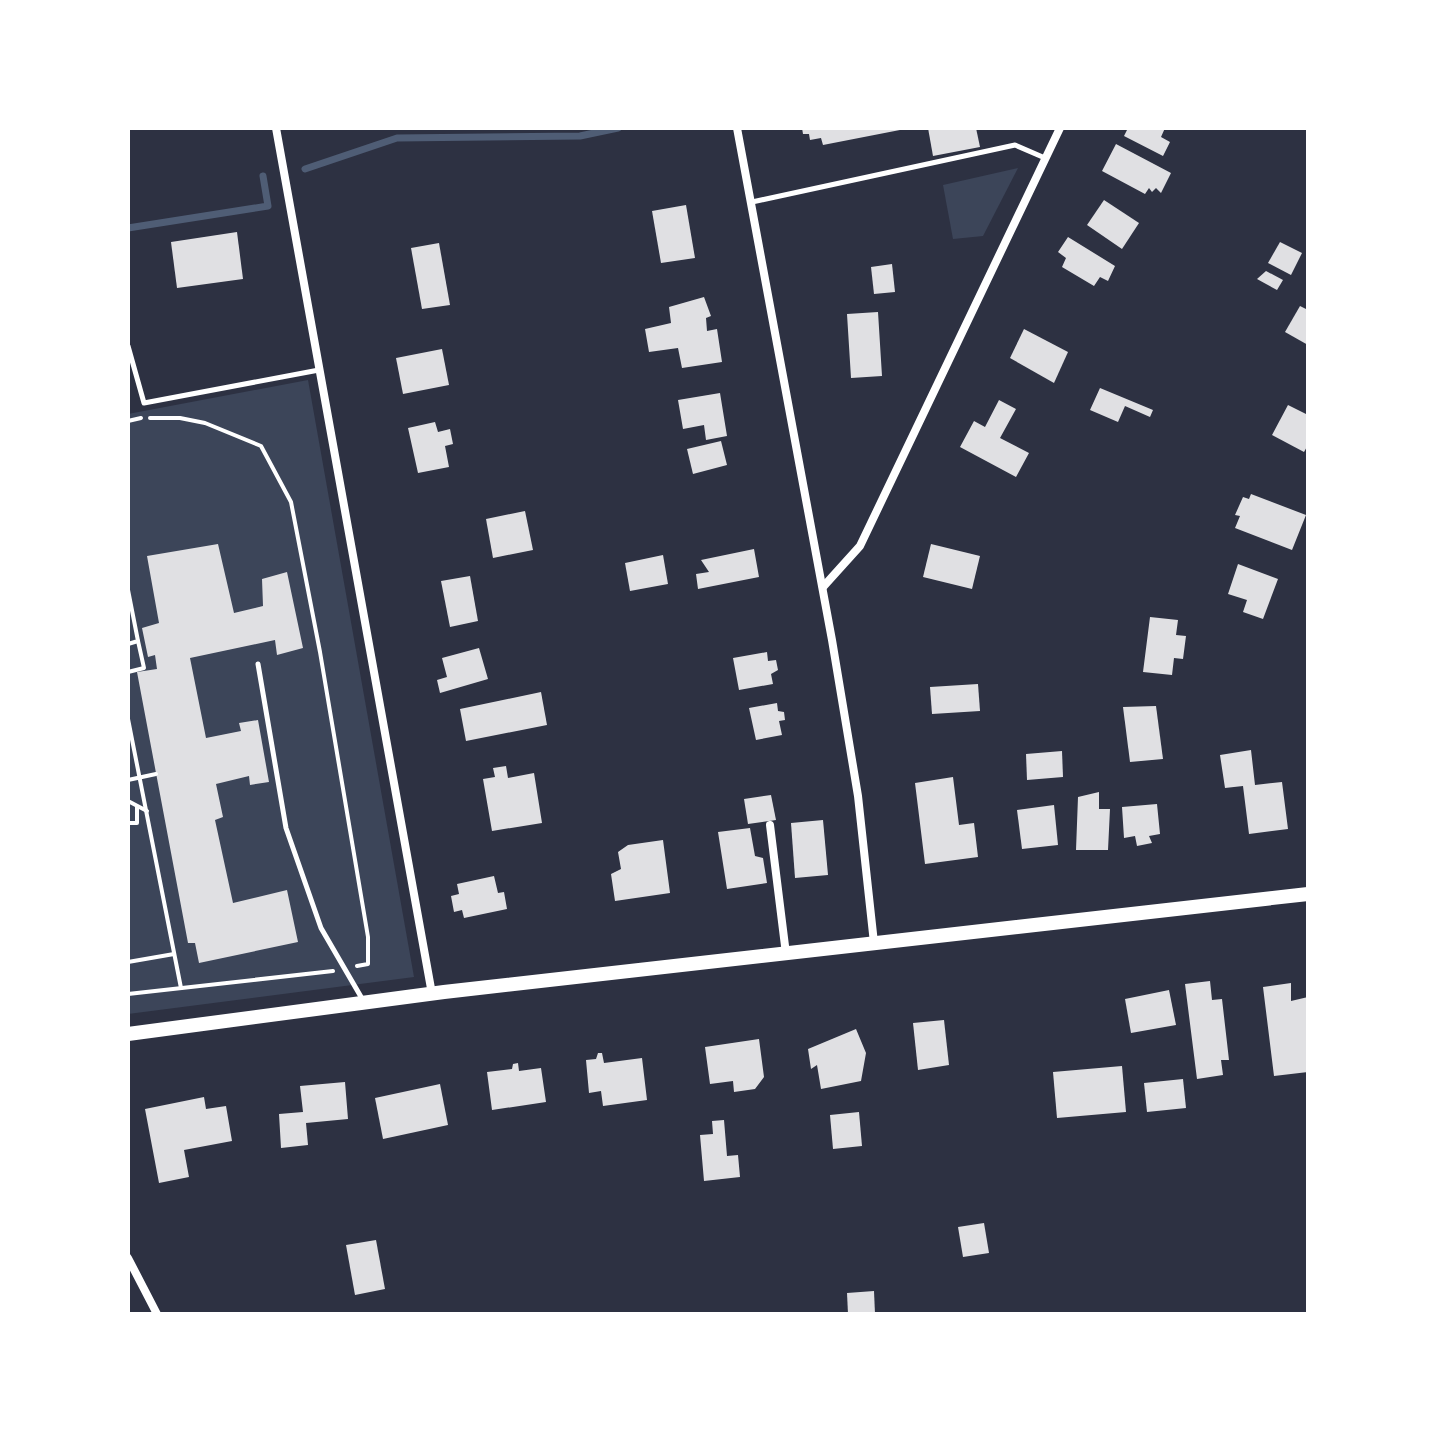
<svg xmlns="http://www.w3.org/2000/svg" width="1436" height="1442" viewBox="0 0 1436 1442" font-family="Cabin,sans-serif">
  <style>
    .green { fill: #3c4559 }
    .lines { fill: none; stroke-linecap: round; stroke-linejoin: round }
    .stream { stroke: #4f5d75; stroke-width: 7 }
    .building { fill: #e0e0e3 }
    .path { stroke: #fff; stroke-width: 4 }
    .service { stroke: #fff; stroke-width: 5 }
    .minor { stroke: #fff; stroke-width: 8 }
    .tertiary { stroke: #fff; stroke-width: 14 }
  </style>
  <rect width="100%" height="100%" fill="#2d3142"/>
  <g class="green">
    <polygon points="1018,168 983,236 953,239 943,185"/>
    <polygon points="308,380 414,977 128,1014 128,414"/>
  </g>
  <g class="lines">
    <g class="stream">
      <polyline points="305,169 397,138 580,136 618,128"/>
      <polyline points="128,228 268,206 263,176"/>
    </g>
  </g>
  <g class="building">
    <polygon points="802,128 905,128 905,129 823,145 821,138 810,140 809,134 803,134"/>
    <polygon points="928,128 976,128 980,147 933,156"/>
    <polygon points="1128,128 1165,128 1161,137 1170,142 1163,156 1124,136"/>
    <polygon points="1116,144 1171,173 1161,193 1156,188 1152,192 1149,188 1145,194 1102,171"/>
    <polygon points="1104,200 1139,223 1122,249 1087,225"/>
    <polygon points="686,205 695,258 661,263 652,211"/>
    <polygon points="237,232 243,279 177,288 171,242"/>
    <polygon points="1068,237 1115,266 1108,281 1100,277 1094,286 1062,267 1066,258 1058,252"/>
    <polygon points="1280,242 1302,253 1291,275 1268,263"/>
    <polygon points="439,243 450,305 422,309 411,248"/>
    <polygon points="892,264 895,292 874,294 871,267"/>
    <polygon points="1266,271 1283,280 1277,290 1257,279"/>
    <polygon points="704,297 711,316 706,318 707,331 717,329 722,362 682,368 678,348 649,352 645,329 671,323 669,307"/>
    <polygon points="1300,306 1308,310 1308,345 1285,332"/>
    <polygon points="878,312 882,376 851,378 847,314"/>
    <polygon points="1024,329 1068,352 1054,383 1010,358"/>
    <polygon points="442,349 449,385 403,394 396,358"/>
    <polygon points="1100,388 1153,410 1150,417 1125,406 1118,422 1090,410"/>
    <polygon points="720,393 727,436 706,440 704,425 683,429 678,400"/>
    <polygon points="999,400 1016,409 1000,438 1029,453 1016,477 960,447 974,421 985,427"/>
    <polygon points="1288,405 1308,415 1308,445 1304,452 1272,435"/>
    <polygon points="435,422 438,432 450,429 453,444 445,446 449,467 418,473 408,428"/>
    <polygon points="721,441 727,465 693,474 687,449"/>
    <polygon points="1251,494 1306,515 1292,550 1235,528 1240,516 1235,515 1243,497 1249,499"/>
    <polygon points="525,511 533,550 493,558 486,519"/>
    <polygon points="218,544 234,613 263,606 262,579 287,572 303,648 277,655 275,640 190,658 206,738 241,731 239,723 258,720 269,782 250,785 249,776 216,784 223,817 215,820 233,903 287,890 298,942 199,963 195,943 188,943 137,672 157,669 155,655 148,657 142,628 159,623 147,556"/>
    <polygon points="931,544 980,556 972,589 923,577"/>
    <polygon points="754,549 759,577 698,589 696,574 709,572 701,560"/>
    <polygon points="663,555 668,584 630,591 625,563"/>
    <polygon points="1238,564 1278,579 1263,619 1243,612 1247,600 1228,594"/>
    <polygon points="470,576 478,621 450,627 441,581"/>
    <polygon points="1150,617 1178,620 1176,635 1186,636 1183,659 1174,658 1172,675 1143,672"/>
    <polygon points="479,648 488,679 440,693 437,680 447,677 442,658"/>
    <polygon points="767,652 768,661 776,660 778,670 771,674 773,684 739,690 733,658"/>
    <polygon points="978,684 980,711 932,714 930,687"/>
    <polygon points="541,692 547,725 466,741 460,709"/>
    <polygon points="777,703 778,711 784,712 785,720 779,721 782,735 756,740 749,708"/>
    <polygon points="1156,706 1163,759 1130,762 1123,707"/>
    <polygon points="1251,750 1255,785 1282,782 1288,829 1249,834 1243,786 1225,788 1220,755"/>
    <polygon points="1062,751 1063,777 1027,780 1026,754"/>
    <polygon points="506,766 508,778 534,773 542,823 492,831 483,779 495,777 493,768"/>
    <polygon points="953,777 959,825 974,823 978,857 925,864 915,783"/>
    <polygon points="1099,792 1099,809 1110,809 1108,850 1076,850 1078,797"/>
    <polygon points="771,795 776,820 748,824 744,799"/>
    <polygon points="1157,804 1160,834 1149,836 1152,843 1137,846 1135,836 1124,838 1122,807"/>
    <polygon points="1054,805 1058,845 1022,849 1017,810"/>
    <polygon points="823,820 828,875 795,878 791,823"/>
    <polygon points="750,828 755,856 763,858 767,883 727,889 718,832"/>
    <polygon points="663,840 670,893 615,901 611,874 621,869 618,852 628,845"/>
    <polygon points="494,876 498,893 504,892 507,909 464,918 462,910 454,912 451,896 459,894 457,884"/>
    <polygon points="1210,981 1212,1000 1222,999 1229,1060 1221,1060 1223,1075 1197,1079 1185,984"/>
    <polygon points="1291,983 1291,1001 1308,997 1308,1072 1274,1076 1263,987"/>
    <polygon points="1169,990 1176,1025 1131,1033 1125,999"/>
    <polygon points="944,1020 949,1065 918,1070 913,1023"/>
    <polygon points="856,1029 866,1053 861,1081 821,1089 817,1065 811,1069 808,1049"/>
    <polygon points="759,1039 764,1077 755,1089 734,1092 733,1081 710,1084 705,1047"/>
    <polygon points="598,1053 602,1053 604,1063 642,1058 647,1100 603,1106 601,1091 589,1093 586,1060 596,1059"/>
    <polygon points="518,1063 519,1071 541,1068 546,1102 492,1110 487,1072 512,1069 513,1064"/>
    <polygon points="1122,1066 1126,1112 1057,1118 1053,1072"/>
    <polygon points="1183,1079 1186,1108 1147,1112 1144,1083"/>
    <polygon points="345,1082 348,1119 306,1123 308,1145 281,1148 279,1114 303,1112 300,1086"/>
    <polygon points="440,1084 448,1125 383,1139 375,1098"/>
    <polygon points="204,1097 206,1109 226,1106 232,1141 184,1150 189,1177 159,1183 145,1109"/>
    <polygon points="859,1112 862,1146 833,1149 830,1115"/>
    <polygon points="724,1120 727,1156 738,1155 740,1177 704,1181 700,1135 713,1134 712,1121"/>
    <polygon points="984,1223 989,1253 963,1257 958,1227"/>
    <polygon points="376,1240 385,1289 355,1295 346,1245"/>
    <polygon points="874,1291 875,1314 848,1314 847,1293"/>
  </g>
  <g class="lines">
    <g class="path">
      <polyline points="150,418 180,418 205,423 261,446 291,502 320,652 368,937 368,964 357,966"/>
      <polyline points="128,421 141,418"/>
      <polyline points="128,590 138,641 128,644"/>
      <polyline points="128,672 144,668 138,641"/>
      <polyline points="128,719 181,988"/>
      <polyline points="128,780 156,774"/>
      <polyline points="128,801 147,811"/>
      <polyline points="128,823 137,823 137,807"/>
      <polyline points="128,962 174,954"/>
      <polyline points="128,994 333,971"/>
    </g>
    <g class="service">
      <polyline points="752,202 1015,145 1045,158"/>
      <polyline points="128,346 144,403 319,370"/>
      <polyline points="258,664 286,828 321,928 364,1002"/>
    </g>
    <g class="minor">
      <polyline points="276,128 432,994"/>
      <polyline points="737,128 832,640 858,796 874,943"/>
      <polyline points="823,587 860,546 1060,128"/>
      <polyline points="770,825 786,954"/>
      <polyline points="128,1258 157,1314"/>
    </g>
    <polyline class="tertiary" points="128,1034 444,992 1308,894"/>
  </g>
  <rect width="1436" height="1442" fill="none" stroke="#ffffff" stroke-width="260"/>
</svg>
